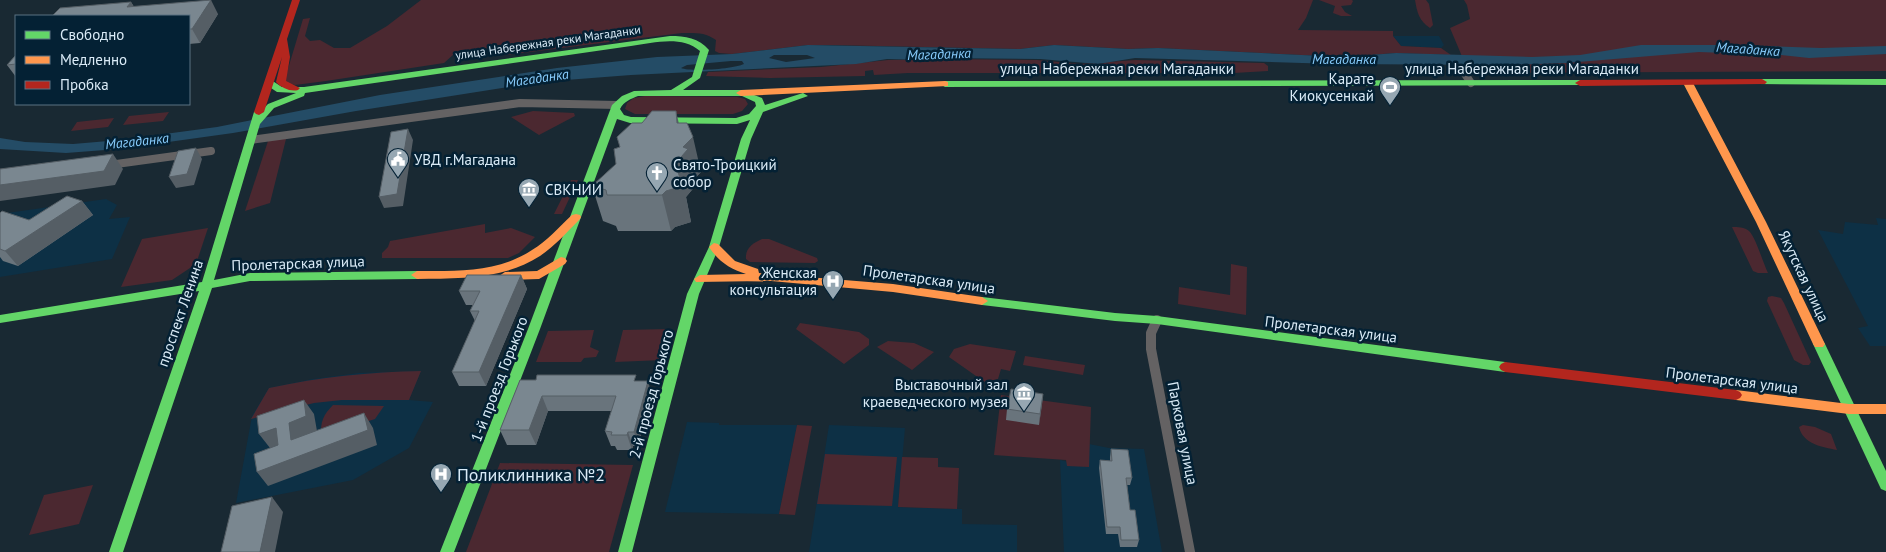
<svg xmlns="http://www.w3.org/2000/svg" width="1886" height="552" viewBox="0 0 1886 552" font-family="'PT Sans',sans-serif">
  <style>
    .built { fill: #0d3045 }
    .green { fill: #4b2830 }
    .water { fill: #244c66; fill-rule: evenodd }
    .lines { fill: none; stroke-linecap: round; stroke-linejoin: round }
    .street-far1 { stroke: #646263; stroke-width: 8 }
    .street { stroke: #646263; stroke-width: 10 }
    .fast { fill: #63d668; fill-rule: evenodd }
    .slow { fill: #ff974d; fill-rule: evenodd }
    .jam { fill: #b3261e; fill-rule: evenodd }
    .wall { fill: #69747c }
    .shaded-wall { fill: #555e65 }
    .building { fill: #7a8790; stroke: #555e65 }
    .labels { text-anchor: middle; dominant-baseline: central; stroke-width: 5; stroke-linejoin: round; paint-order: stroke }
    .far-street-label { font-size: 12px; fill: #daebf7; stroke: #042134 }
    .far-water-label { font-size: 14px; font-style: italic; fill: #87cbfb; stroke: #042134 }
    .street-label { font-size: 15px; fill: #daebf7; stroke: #042134 }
    .poi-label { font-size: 15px; fill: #daebf7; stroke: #042134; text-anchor: end }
    .near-poi-label { font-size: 18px; fill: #daebf7; stroke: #042134; text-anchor: start }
  </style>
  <rect width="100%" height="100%" fill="#192933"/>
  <g class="built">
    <polygon points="1393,36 1439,36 1444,45 1441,48 1401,46"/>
    <polygon points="106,199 117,205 109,219 130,217 112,259 0,277 0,214"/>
    <polygon points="1876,218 1886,219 1886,346 1870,346 1858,328 1868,326 1818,230 1843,234 1845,222 1878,225"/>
    <polygon points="421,371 409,400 433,402 409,448 353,480 236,503 252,416 269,388 313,379 359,373"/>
    <polygon points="687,422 719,423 719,425 797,425 779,514 665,512"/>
    <polygon points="829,425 905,428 898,507 962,509 962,524 1017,525 1017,552 809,552"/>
    <polygon points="1089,444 1109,448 1144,449 1162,552 1064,552 1060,460 1088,467"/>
  </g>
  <g class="green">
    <path d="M 421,0 L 1313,0 L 1306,18 L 1298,30 L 1393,31 L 1393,36 L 1401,46 L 1441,48 L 1451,55 L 1396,53 L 1344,57 L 1158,48 L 1128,49 L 1054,45 L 1020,49 L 830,45 L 808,45 L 732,54 L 719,53 L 715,51 L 716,40 C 705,32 695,33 682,33 L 506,55 L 494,47 L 454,54 L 444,63 L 326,81 L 295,85 L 284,82 L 303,19 L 310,18 L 305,36 L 310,41 L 320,40 L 334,48 L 350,48 L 387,26 Z"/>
    <polygon points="1319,0 1352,0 1353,1 1351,5 1341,6 1345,12 1352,16 1341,16 1333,13 1335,6"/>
    <path d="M 1415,0 L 1426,0 L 1429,4 L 1433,25 L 1430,28 C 1419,21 1417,12 1415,0 Z"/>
    <polygon points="1464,0 1886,0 1886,71 1469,73 1450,28 1470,19 1467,5"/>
    <polygon points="941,59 1037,60 1081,64 1135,60 1264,63 1268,66 1268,71 1234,73 908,73 874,75 873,70 865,71 865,76 770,78 706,76 708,72 821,67 888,60"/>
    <polygon points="645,96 737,97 745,99 748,104 742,111 733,114 635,114 625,109 627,103 634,98"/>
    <polygon points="533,111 574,113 575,116 539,135 511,117"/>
    <polygon points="169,112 163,121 123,125 129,116"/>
    <polygon points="114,118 108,127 71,131 77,122"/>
    <polygon points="287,135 270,203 245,211 269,138"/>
    <polygon points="571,180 578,180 562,214 554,214"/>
    <polygon points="485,224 485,233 511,228 535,237 519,253 508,258 382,258 382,253 388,247 390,241"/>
    <path d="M 1732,227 C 1737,227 1745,227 1749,231 C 1756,238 1763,263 1768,273 L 1758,273 L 1753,271 Z"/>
    <polygon points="208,228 196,264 172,280 121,287 142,239"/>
    <path d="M 762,239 L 769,239 L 817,258 L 818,261 L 815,263 L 750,262 L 746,259 C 745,248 753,243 762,239 Z"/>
    <polygon points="1231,264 1247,267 1246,315 1178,304 1179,287 1230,295"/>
    <polygon points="1772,296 1781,298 1784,303 1811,362 1809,365 1803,365 1794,360 1767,301 1768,297"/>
    <polygon points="800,323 859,332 869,339 869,345 844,364 796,329"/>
    <polygon points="669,329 663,360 615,362 623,330"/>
    <polygon points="594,330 590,347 599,351 596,357 584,358 581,362 536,362 548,331"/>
    <polygon points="888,341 914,343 934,352 912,370 877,347"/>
    <polygon points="970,344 1016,351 1010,371 1001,369 998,379 986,383 949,357 954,349"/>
    <polygon points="1025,356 1085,365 1083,375 1023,365"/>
    <path d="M 421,371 L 409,400 L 342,400 L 314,403 L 251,419 L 269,388 C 320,377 369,372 421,371 Z"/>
    <polygon points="1001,395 1091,407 1089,467 1067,466 1066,460 994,455"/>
    <path d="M 333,405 L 384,406 L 375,419 L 322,436 C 319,423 324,414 333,405 Z"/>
    <polygon points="797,425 812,426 795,515 779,514"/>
    <path d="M 1803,425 L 1815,427 L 1831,434 L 1837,450 C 1822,447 1803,444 1799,427 Z"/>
    <polygon points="825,454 897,457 892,506 817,504"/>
    <polygon points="902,457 938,458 938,467 959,468 957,509 898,507"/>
    <polygon points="500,463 633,465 609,552 466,552"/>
    <polygon points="93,485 79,524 29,535 44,495"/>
  </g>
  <path class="water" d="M 808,45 L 1020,49 L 1054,45 L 1128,49 L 1158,48 L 1344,57 L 1396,53 L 1532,57 L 1580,55 L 1641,45 L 1737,45 L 1821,48 L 1886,46 L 1886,54 L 1809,58 L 1781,55 L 1699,52 L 1566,63 L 1513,65 L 1335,64 L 1135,58 L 1098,64 L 1040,59 L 935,58 L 925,60 L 887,59 L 856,64 L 631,75 L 540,82 L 356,111 L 233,133 L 118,149 L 66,153 L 0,149 L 0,138 L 25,142 L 73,144 L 120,140 L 217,127 L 380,95 L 557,68 L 657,57 L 732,54 ZM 774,55 L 807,55 L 815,58 L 786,62 L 769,58 ZM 731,61 L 742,61 L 744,64 C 734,69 691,72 681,68 L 687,65 Z"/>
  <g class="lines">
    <g class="street-far1">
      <polyline points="1461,68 1471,83"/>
      <polyline points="250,140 520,103 617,105"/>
      <polyline points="109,165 211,151"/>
    </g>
    <polyline class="street" points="1157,320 1151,333 1151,349 1190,552"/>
    <g class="fast">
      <path d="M 670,36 C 685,36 699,38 709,50 L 700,78 L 683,90 L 741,90 L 762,98 L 765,105 L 803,93 L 808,96 L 763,112 L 751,139 L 719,247 L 699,294 L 632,552 L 618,552 L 687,294 L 709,247 L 741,139 L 750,120 L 737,124 L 630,123 L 617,119 L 540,329 L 454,552 L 440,552 L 528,329 L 612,105 L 622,96 L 634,91 L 671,90 L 692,77 L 700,51 C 681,35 654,43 631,46 L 305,93 L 304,96 L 274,108 L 260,124 L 214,280 L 250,273 L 417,271 L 423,275 L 417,279 L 250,281 L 212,288 L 123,552 L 109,552 L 199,291 L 0,323 L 0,315 L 202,282 L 254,112 L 259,109 L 262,110 L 268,104 L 296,93 L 277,92 L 265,84 L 265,80 L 271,80 L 282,87 L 304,87 ZM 638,96 L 742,96 L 755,102 L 756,106 L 749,114 L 736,118 L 631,117 L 624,115 L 620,109 C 624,101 631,99 638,96 Z"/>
      <polygon points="1762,79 1886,79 1886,85 1759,84 1757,82"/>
      <polygon points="1580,80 1585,83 1583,85 945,87 940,84 945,81"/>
      <polygon points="982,297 1115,313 1157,316 1505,362 1509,364 1511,367 1509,370 1505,372 1157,324 1115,321 982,305 976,301"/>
      <polygon points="1819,340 1823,341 1825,344 1886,471 1886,491 1881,489 1813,344 1815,341"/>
    </g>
    <g class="slow">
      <polygon points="1688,80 1693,83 1766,222 1825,344 1823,347 1815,347 1813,344 1756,222 1683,83"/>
      <polygon points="945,81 948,82 948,86 741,96 736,93 741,90"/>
      <path d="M 576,214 L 580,215 L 581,217 L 580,219 C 567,232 555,246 540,256 C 503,280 459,278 417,279 L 411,275 L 417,271 C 457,271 497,273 532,250 C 547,241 559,227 572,215 Z"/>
      <path d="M 714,243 L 718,244 L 735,261 L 758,269 L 759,273 L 893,284 L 982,297 L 988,301 L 982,305 L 893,292 L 771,281 L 696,282 L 694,279 L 700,275 L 746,274 C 730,269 718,261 709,247 Z"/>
      <polygon points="561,257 565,258 567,261 565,264 539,279 505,280 499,276 505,272 537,271"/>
      <polygon points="1736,390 1849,404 1886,404 1886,414 1849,414 1736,400 1732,398 1730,395 1732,392"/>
    </g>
    <g class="jam">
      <path d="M 292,0 L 300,0 L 287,39 L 290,57 L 286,81 L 300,88 L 298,90 C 291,92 281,88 276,82 L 282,57 L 264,112 L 259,115 L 256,114 L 254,112 Z"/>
      <polygon points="1762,79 1767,82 1765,84 1580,86 1575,83 1580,80"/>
      <polygon points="1505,362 1736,390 1740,392 1742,395 1740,398 1736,400 1505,372 1501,370 1499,367 1501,364"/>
    </g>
  </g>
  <g class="wall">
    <polygon points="131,2 134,7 218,14 200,43 189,44 189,16 52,16"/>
    <polygon points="16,55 16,77 7,65"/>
    <polygon points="679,123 701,172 694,179 696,185 686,197 691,222 675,227 671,231 618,231 616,226 603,221 592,186 616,164 620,147 617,137"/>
    <polygon points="82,201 93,215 18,266 3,261 0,257 0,213 29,220"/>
    <polygon points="521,275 527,289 486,386 459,386 452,372 475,321 470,311 473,305 466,305 459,291"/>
    <polygon points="520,380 637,381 652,395 638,446 633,446 632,450 617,450 615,446 611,446 605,431 612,411 548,411 536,445 507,445 500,430"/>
    <polygon points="1043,394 1039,425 1006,420 1007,409"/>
    <polygon points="1111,449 1132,478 1130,485 1127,485 1130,510 1139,540 1137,547 1120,547 1118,534 1106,534 1099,468 1100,460 1110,461 1110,457"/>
  </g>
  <g class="shaded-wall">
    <polygon points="211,0 218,14 200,43 192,29"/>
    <polygon points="131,2 140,16 127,7"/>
    <polygon points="676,111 684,146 693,137 701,172 694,179 696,185 686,197 691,222 675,227 671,231 662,195 675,164 677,123"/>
    <polygon points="408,129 413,140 403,206 384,208 379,197"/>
    <polygon points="196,148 202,159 194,185 176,188 169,177"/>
    <polygon points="113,154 123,169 115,185 0,201 0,185"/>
    <polygon points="82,201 93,215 18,266 5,251"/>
    <polygon points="521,275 527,289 486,386 479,372"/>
    <polygon points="648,381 652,395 638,446 634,432"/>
    <polygon points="1043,394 1042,405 1039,425 1040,414"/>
    <polygon points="542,396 548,411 536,445 529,430"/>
    <polygon points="304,400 314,414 317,431 364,413 373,428 377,445 268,486 257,472 291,440 289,423"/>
    <polygon points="276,428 287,442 270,448 259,434"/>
    <polygon points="628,432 633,446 632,450 627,435"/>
    <polygon points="272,497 283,512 275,552 260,552"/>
  </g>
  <g class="building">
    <polygon points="211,0 192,29 189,29 189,16 52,16 60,8 131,2 127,7"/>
    <polygon points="16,55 16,64 7,65"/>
    <polygon points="652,111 676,111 677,123 687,123 693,137 683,147 688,149 675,164 683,186 666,191 662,195 607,195 606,190 592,186 616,164 614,149 620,147 617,137 632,123 642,123"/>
    <polygon points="408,129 397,194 379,197 391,132"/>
    <polygon points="196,148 187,174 169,177 178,151"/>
    <polygon points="113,154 104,171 0,185 0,169"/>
    <polygon points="67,196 82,201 5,251 0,249 0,213 2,211 29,220"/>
    <polygon points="467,275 521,275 479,372 452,372 479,311 470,311 480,291 459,291"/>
    <polygon points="537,375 636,375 634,381 648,381 634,432 628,432 627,435 611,435 612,432 605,431 616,396 542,396 529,430 500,430 520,380 536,380"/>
    <polygon points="1011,389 1043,394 1040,414 1007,409"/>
    <polygon points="304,400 306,416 289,423 291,440 364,413 368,430 257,472 254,454 278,445 276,428 259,434 257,416"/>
    <polygon points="1111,449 1128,450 1132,478 1126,478 1130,510 1135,510 1139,540 1121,540 1120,527 1107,527 1100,460 1112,461"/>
    <polygon points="272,497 260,552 221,552 232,506"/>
  </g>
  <defs>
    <g id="stadium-pin" transform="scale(1.125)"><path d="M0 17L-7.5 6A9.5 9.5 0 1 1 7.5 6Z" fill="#96a7b2" stroke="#042134"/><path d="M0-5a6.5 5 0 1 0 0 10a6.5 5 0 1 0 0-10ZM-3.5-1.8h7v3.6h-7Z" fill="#fff"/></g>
    <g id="civic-pin" transform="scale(1.125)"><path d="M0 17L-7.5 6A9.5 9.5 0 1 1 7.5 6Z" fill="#96a7b2" stroke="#042134"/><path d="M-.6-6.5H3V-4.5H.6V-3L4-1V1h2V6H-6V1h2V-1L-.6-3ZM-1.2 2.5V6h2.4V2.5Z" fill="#fff"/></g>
    <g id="church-pin" transform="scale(1.125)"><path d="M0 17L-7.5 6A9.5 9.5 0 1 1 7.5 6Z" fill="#96a7b2" stroke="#042134"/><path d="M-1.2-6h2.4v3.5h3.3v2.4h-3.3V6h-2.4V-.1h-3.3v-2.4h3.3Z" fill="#fff"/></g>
    <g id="museum-pin" transform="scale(1.125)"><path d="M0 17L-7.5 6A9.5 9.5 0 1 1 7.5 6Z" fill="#96a7b2" stroke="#042134"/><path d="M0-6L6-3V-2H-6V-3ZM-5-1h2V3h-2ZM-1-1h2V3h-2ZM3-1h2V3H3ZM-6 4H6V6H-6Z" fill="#fff"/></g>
    <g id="hospital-pin" transform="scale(1.125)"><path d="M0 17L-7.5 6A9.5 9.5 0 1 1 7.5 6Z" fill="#96a7b2" stroke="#042134"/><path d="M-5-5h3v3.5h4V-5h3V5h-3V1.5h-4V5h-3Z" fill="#fff"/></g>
  </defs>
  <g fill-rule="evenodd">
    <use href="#stadium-pin" x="1390" y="87"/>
    <use href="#civic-pin" x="398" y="159"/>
    <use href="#church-pin" x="657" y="173"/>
    <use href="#museum-pin" x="529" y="189"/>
    <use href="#hospital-pin" x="833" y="281"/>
    <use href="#museum-pin" x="1024" y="393"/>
    <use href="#hospital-pin" x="441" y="474"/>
  </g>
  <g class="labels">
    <g class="far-street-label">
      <text transform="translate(548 42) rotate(-8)">улица Набережная реки Магаданки</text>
    </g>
    <g class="far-water-label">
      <text transform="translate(1748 49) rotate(4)">Магаданка</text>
      <text transform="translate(939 54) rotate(-2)">Магаданка</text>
      <text x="1344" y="59">Магаданка</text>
      <text transform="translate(537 78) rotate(-8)">Магаданка</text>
      <text transform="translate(137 141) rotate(-6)">Магаданка</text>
    </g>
    <g class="street-label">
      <text x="1117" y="68">улица Набережная реки Магаданки</text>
      <text x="1522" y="68">улица Набережная реки Магаданки</text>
      <text transform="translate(298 263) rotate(-2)">Пролетарская улица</text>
      <text transform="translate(1804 276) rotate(65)">Якутская улица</text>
      <text transform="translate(929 279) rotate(8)">Пролетарская улица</text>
      <text transform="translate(180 313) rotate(-71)">проспект Ленина</text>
      <text transform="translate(1331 329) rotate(7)">Пролетарская улица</text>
      <text transform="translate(499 379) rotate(-69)">1-й проезд Горького</text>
      <text transform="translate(1732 380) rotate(7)">Пролетарская улица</text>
      <text transform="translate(651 394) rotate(-75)">2-й проезд Горького</text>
      <text transform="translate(1183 433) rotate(79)">Парковая улица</text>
    </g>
    <g class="poi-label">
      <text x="1374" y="78">Карате<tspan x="1374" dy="17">Киокусенкай</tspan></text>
      <text x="414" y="159" text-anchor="start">УВД г.Магадана</text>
      <text x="673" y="164" text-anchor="start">Свято-Троицкий<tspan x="673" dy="17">собор</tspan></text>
      <text x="545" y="189" text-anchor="start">СВКНИИ</text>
      <text x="817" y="272">Женская<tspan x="817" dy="17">консультация</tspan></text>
      <text x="1008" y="384">Выставочный зал<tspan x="1008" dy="17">краеведческого музея</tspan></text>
    </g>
    <g class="near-poi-label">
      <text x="457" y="474">Поликлинника №2</text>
    </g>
  </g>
  <rect x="15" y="15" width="175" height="90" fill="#042134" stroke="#5a7282"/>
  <rect x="25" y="31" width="25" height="8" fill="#63d668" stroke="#5a7282"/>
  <text x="60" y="40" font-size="15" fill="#daebf7">Свободно</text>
  <rect x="25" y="56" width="25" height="8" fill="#ff974d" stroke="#5a7282"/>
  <text x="60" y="65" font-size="15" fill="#daebf7">Медленно</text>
  <rect x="25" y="81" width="25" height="8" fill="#b3261e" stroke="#5a7282"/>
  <text x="60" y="90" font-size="15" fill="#daebf7">Пробка</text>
</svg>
